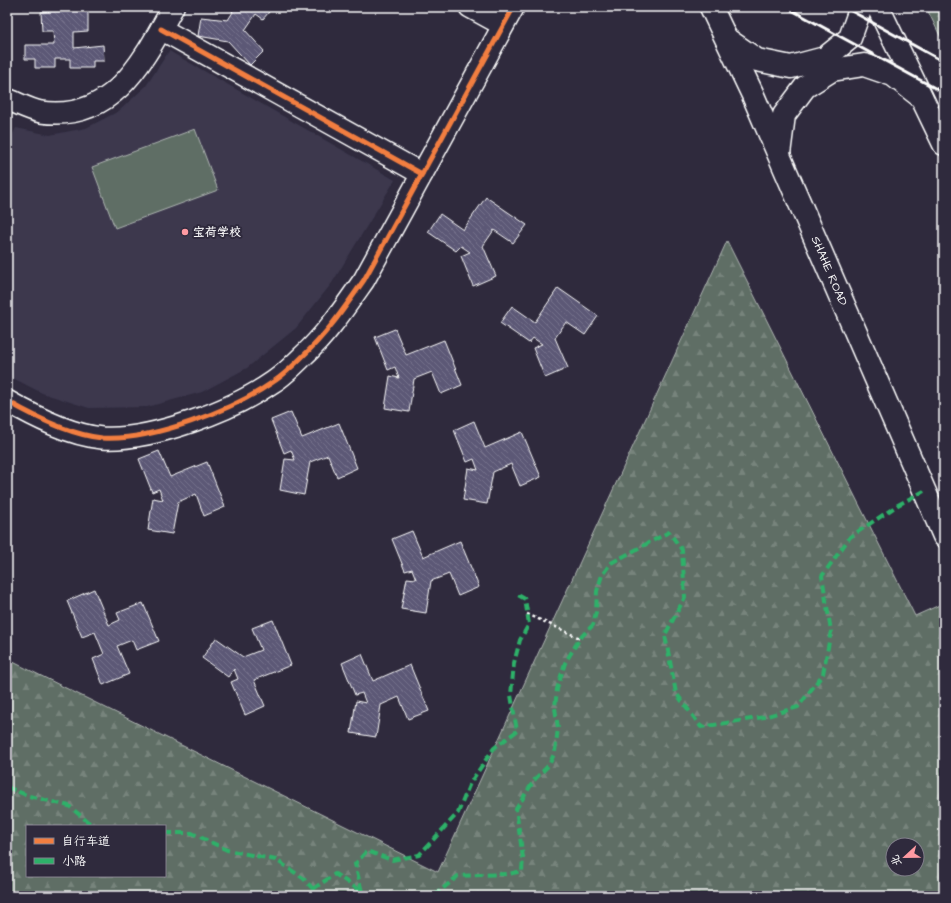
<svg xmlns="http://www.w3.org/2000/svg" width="951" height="903" viewBox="0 0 951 903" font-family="'Architects Daughter','LXGW WenKai TC',sans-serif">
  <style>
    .built { fill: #3c384e }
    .forest { fill: url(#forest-firs); stroke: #afb6b2; fill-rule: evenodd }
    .green { fill: #5f6e65; stroke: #afb6b2 }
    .building { fill: url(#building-back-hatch); stroke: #fff }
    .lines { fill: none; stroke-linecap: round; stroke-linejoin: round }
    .minor-casing { stroke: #fff; stroke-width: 24 }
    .major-casing { stroke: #fff; stroke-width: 25 }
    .path { stroke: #fff; stroke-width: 2.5; stroke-dasharray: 3 3; stroke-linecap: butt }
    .minor { stroke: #2f2a3d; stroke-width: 21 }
    .major { stroke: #2f2a3d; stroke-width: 22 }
    .rail { stroke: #fff; stroke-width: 3 }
    .quiet { stroke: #2db169; stroke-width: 4; stroke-dasharray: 8 4; stroke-linecap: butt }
    .cycleway-casing { stroke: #2f2a3d; stroke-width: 8 }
    .cycleway { stroke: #f27e40; stroke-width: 5 }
    .poi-dot { fill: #ff9aa2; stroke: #2f2a3d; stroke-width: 1.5 }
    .labels { text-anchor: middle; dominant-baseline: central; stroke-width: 4; stroke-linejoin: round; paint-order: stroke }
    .poi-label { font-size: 12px; font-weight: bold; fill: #fff; stroke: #2f2a3d; text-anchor: start }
    .street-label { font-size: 12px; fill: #fff; stroke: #2f2a3d }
  </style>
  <defs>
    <pattern id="forest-firs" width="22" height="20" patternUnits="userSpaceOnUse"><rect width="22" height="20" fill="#5f6e65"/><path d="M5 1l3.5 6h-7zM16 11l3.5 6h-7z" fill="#77847c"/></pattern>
    <pattern id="building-back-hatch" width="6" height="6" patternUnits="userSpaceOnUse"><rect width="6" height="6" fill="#5c5876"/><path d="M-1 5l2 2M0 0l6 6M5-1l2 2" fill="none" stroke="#74718b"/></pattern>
  </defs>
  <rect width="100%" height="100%" fill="#2f2a3d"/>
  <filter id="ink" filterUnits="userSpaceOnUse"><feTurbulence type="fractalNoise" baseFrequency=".025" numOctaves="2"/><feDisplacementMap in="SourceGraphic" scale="8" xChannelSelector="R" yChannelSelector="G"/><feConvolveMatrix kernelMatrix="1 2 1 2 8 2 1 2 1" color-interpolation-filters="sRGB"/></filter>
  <g filter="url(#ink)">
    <polygon class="built" points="169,51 395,180 332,283 296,328 247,368 202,392 147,407 89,408 42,393 7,375 7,146 16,128 50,135 86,128 119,111 146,86"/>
    <g class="forest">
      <polygon points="926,7 944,7 944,44"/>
      <path d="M 727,241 L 915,616 L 944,603 L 944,896 L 7,896 L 7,659 L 438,872 ZM 27,826 L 165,826 L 165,876 L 27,876 ZM 893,845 L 917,845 L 917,869 L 893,869 Z"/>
    </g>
    <polygon class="green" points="195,129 218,190 115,228 92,167"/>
    <g class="building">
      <polygon points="231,7 266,7 264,9 269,12 263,19 256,14 245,30 264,51 250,65 228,41 198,36 201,17 228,20 233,12 230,9"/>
      <polygon points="88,9 88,31 74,32 74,48 103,45 104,61 93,61 93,68 70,68 70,59 55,59 55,68 35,68 35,59 25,59 25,45 54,45 53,31 42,31 41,12"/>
      <polygon points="486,197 527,225 513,243 494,230 483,246 496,276 473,286 461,256 470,252 461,246 456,251 428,232 440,214 463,230"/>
      <polygon points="558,288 598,316 585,335 566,322 555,338 568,368 545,378 533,348 542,344 533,338 529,343 500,323 512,306 535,322"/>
      <polygon points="395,329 406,355 444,340 462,385 441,394 432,372 414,379 409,412 385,408 390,376 399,378 395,367 388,370 375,337"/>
      <polygon points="291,412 302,438 339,423 357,468 337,477 328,455 310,462 304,495 280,490 285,459 295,460 291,450 284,453 271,420"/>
      <polygon points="474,421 485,448 522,432 541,477 520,486 511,464 493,472 487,504 463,500 468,468 478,470 474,459 467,462 454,430"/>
      <polygon points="159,451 170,477 207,462 225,507 204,516 196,494 178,502 172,534 148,530 153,498 163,500 159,489 152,492 139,459"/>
      <polygon points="412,531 423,557 460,541 479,587 458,596 449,574 431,581 426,613 401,609 407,578 416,579 412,569 405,571 392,539"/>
      <polygon points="94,589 109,625 120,620 117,613 143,603 159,641 136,650 132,640 117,646 129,674 103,685 93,659 104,654 95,632 82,637 67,601"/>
      <polygon points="273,620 291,665 254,680 265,706 245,715 231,682 238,679 234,669 228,677 202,658 216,638 243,657 261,650 252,628"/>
      <polygon points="362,654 373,681 410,665 429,711 408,719 399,697 381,705 376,737 351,733 356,701 366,703 362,693 355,695 342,663"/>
    </g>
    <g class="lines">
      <g class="minor-casing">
        <g id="minor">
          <polyline points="470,7 503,25"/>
          <polyline points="161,29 422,174"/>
          <path d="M 7,99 C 17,103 30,110 41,112 C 114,122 143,61 173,7"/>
          <path d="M 7,401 C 35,417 70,435 102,438 C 152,441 233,410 273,382 C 284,375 294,365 303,356 C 327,334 345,307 364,280 L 513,8 L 511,7"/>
        </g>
      </g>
      <g class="major-casing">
        <g id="major">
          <polyline points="711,7 752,93 944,536"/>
          <polyline points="878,7 944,144"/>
          <polyline points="728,40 757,60 791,67 825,58 850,38 861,7"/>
          <polyline points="779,154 784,115 805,87 832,70 864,65 893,75 921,97"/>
        </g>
      </g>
      <polyline class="path" points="527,614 580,638"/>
      <use href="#minor" class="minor"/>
      <use href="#major" class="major"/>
      <g class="rail">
        <polyline points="786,7 944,93"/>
        <polyline points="844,7 944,62"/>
      </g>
      <g class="quiet">
        <polyline points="7,787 29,796 69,806 93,826"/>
        <polyline points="165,833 192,833 227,850 276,860 303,878 313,889 315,896"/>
        <polyline points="313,889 335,874 362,892 355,864 367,851 392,860 419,855 458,813 470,783 494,748 517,731 511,695 514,663 520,640 529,624 525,599 516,594"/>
        <polyline points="434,896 458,876 508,874 522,871 523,858 516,809 535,779 549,765 555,752 558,728 555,708 557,689 565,663 580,638 593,625 596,612 597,591 602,575 611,563 669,532 682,550 685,597 665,635 676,693 701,727 764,717 798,707 823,674 831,631 822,576 850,537 898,505 924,491"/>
      </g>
      <g class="cycleway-casing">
        <g id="cycleway">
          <polyline points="161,29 422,174"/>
          <path d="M 7,401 C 35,417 70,435 102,438 C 152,441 233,410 273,382 C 284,375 294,365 303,356 C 327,334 345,307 364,280 L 513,8 L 511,7"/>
        </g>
      </g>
      <use href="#cycleway" class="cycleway"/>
    </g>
  </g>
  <circle class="poi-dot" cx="185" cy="232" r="4"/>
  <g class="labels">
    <g class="poi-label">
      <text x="193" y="232">宝荷学校</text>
    </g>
    <g class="street-label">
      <text transform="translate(829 271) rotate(67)">SHAHE ROAD</text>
    </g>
  </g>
  <rect width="951" height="903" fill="none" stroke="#2f2a3d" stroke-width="24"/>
  <rect x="12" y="12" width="927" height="879" fill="none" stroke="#fff" stroke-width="1.5" filter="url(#ink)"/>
  <rect x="26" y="825" width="140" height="52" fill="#2f2a3d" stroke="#827f8b"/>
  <rect x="34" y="838" width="20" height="6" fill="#f27e40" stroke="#827f8b"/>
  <text x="62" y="845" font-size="12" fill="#ffffff">自行车道</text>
  <rect x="34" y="858" width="20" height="6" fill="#2db169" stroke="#827f8b"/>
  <text x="62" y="865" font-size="12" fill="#ffffff">小路</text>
  <g transform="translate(905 857) rotate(248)"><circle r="19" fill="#2f2a3d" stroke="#827f8b"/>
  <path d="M0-3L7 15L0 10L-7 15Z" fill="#ff9aa2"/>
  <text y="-6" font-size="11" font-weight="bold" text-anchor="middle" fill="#ffffff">北</text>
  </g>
</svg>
